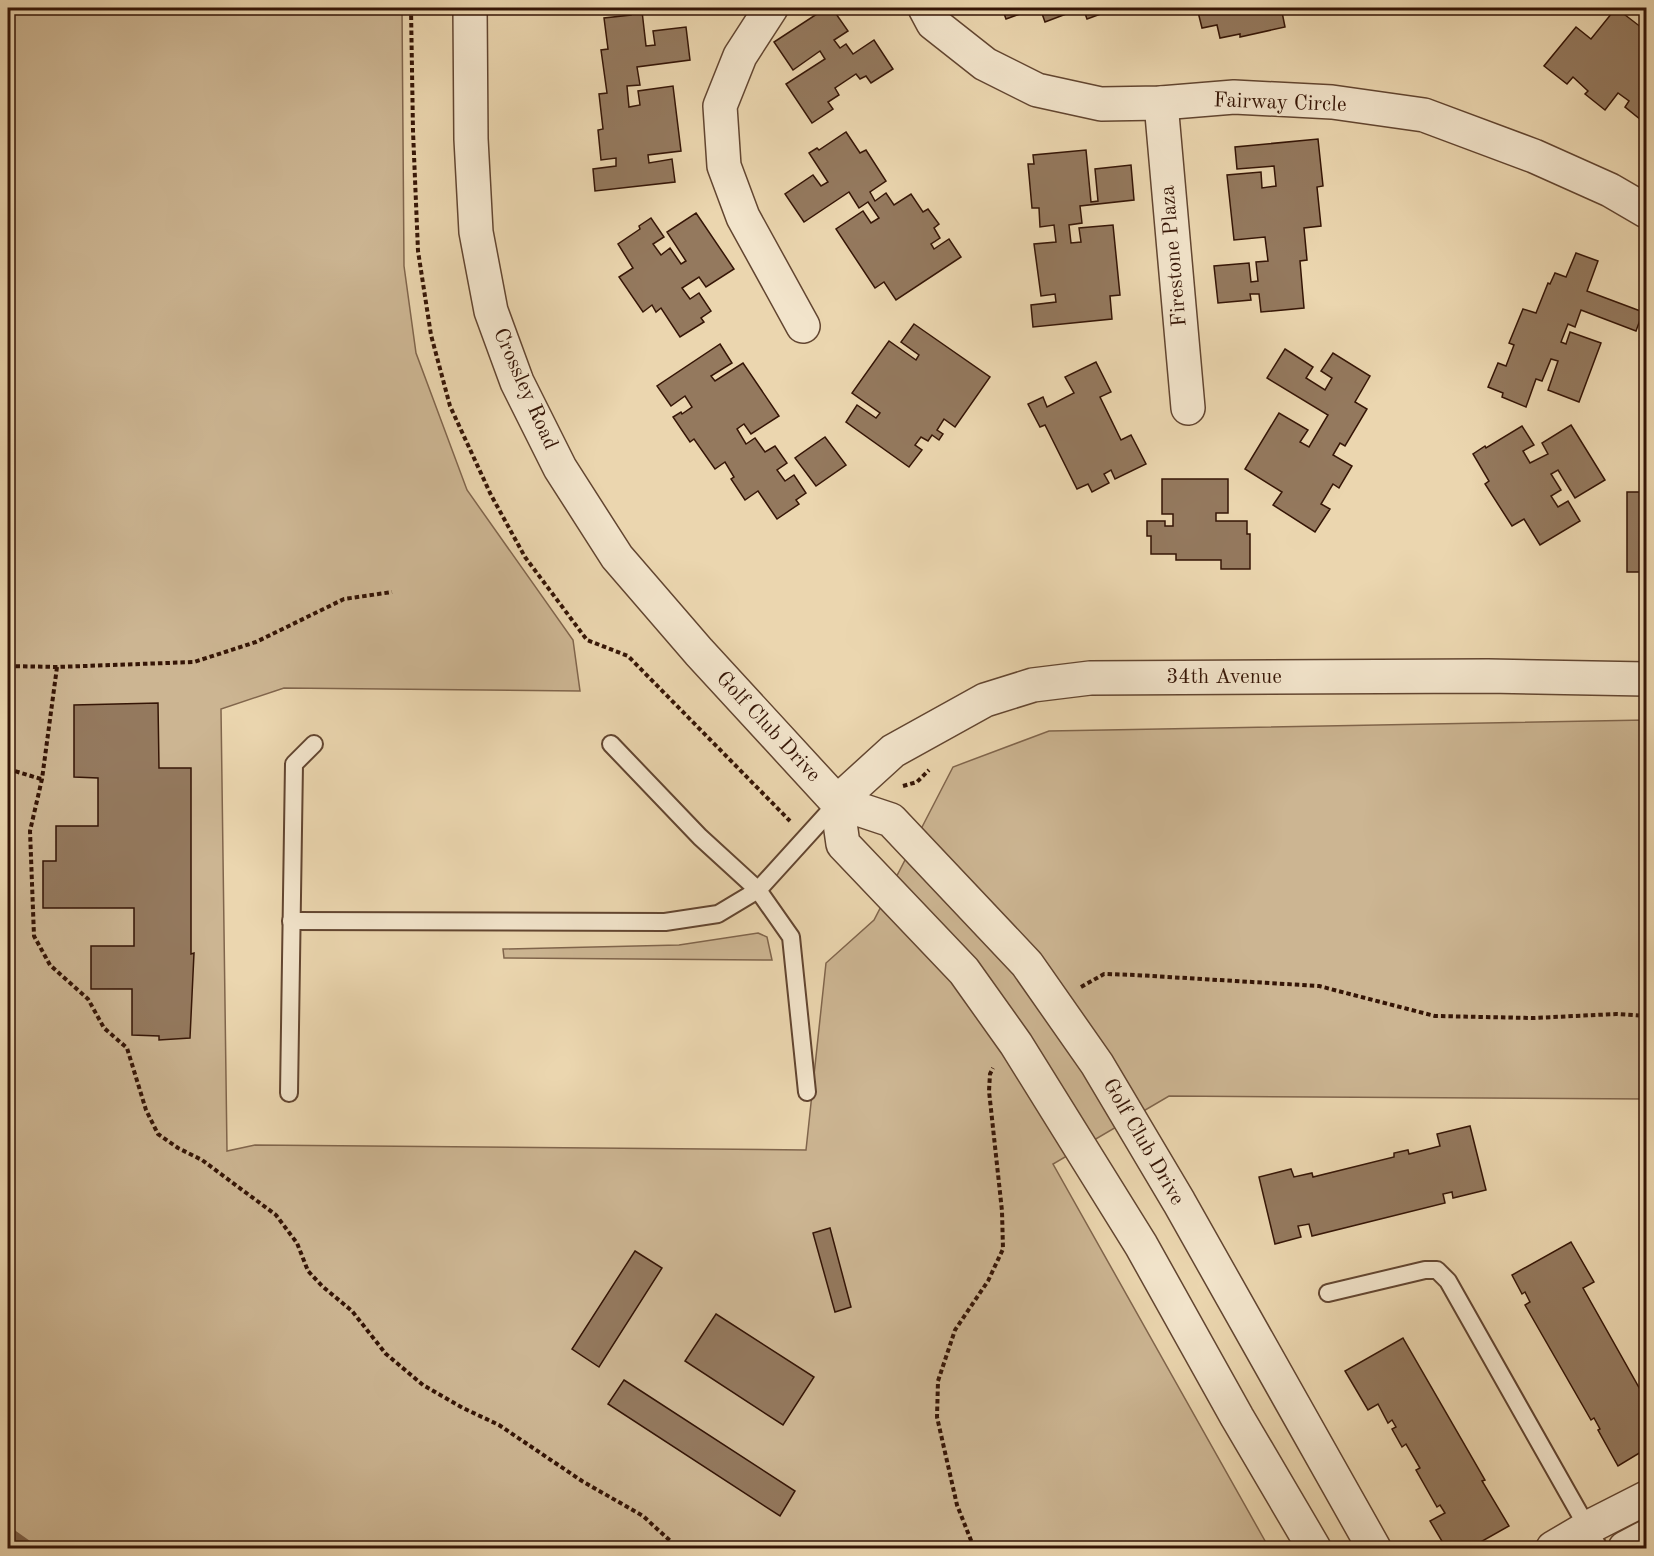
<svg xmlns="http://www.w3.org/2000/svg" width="1654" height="1556" viewBox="0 0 1654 1556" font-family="'Old Standard TT',serif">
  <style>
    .green { fill: #ccb592; stroke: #80654c; stroke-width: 1.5 }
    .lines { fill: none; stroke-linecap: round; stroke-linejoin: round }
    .stream { stroke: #7d6149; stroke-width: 9 }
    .building { fill: #94795e; stroke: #351506; stroke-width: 1.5 }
    .service-casing { stroke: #624530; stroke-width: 20 }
    .minor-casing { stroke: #624530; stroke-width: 36 }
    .tertiary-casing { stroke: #624530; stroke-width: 36 }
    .path { stroke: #351506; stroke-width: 4; stroke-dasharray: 4.5 3; stroke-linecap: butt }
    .service { stroke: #f2e4cb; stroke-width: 16 }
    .minor { stroke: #f2e4cb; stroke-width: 33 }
    .tertiary { stroke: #f2e4cb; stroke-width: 33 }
    .labels { text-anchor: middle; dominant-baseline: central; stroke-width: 5; stroke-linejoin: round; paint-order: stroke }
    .street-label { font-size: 21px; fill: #351506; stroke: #f2e4cb }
  </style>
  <rect width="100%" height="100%" fill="#ebd6af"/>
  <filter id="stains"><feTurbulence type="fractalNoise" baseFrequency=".00333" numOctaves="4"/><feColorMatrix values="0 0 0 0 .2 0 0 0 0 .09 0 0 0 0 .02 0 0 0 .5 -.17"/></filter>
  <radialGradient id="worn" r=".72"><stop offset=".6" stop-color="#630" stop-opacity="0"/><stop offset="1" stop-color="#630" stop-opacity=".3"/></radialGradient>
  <g class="green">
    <polygon points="8,8 402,8 404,266 416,353 467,490 573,640 580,691 284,688 221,709 227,1151 255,1145 806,1150 826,963 874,920 953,767 1049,731 1646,720 1646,1099 1169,1096 1053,1164 1269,1548 8,1548"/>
    <polygon points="758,933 767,937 772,960 504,958 503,949 679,945"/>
  </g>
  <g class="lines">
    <polyline class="stream" points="8,1531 32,1548"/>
  </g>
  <g class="building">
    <polygon points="826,8 832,8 848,31 834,40 840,48 846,44 853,54 874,40 893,69 871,83 866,76 860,79 856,74 835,88 839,95 828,102 833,109 812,123 786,84 825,59 820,51 793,70 774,42"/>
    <polygon points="1002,8 1036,8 1006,19"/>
    <polygon points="1040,8 1082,8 1045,22"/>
    <polygon points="1083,8 1117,8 1087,19"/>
    <polygon points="1197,8 1302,8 1282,12 1285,27 1240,37 1240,34 1220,38 1217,25 1202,28"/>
    <polygon points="1616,8 1646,31 1646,71 1642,77 1646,81 1646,124 1625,107 1629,101 1618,93 1605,110 1585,94 1588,91 1573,77 1567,84 1544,66 1576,27 1591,39"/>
    <polygon points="642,11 646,46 655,45 653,31 686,27 690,60 637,67 640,85 627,86 629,107 640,105 638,91 673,86 681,151 648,155 649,163 672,159 675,182 595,191 593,169 616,166 616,158 601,160 598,130 603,129 599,94 607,93 601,50 608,49 604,18 631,15 631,12"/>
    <polygon points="846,132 860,153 866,150 886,181 870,192 875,201 886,193 894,205 911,194 923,212 928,209 939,224 934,228 940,238 931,244 934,249 949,239 961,257 896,300 884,282 875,288 836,229 863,211 871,223 879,218 868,202 859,208 849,192 804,222 785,194 813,175 821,186 828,182 809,153 817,148 819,150"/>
    <polygon points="1318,139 1323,186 1317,187 1321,226 1304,228 1307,260 1300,261 1304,308 1261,312 1259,294 1250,294 1251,300 1218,303 1214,266 1249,263 1251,282 1258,281 1256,262 1268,261 1265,237 1234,240 1227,175 1261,172 1262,188 1276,186 1274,166 1237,169 1235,147"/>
    <polygon points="1086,150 1091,202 1098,201 1095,169 1131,165 1134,200 1080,206 1082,223 1069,225 1071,243 1081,242 1079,228 1113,225 1120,295 1110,296 1112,319 1033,327 1031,305 1056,302 1055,294 1041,296 1034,244 1056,242 1054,225 1040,227 1039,208 1032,208 1028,164 1034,164 1033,155"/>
    <polygon points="696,213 734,269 706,287 699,277 682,288 690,299 699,293 711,311 701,318 704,322 680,337 661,308 656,312 652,305 643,312 619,277 633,268 618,244 640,229 639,226 651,218 664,237 653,244 661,255 670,248 681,264 686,261 667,232"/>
    <polygon points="1576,253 1598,261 1587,291 1643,312 1636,331 1581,310 1575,327 1568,324 1561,342 1566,344 1570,332 1601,343 1579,402 1548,390 1558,361 1551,359 1542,381 1536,379 1526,407 1502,397 1503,393 1488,387 1498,363 1506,366 1514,345 1509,343 1523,309 1536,313 1548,283 1550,284 1555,273 1566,277"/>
    <polygon points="914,324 990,377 955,427 944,419 937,430 943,434 939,440 932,435 928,441 921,437 915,445 922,450 909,467 846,422 857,405 876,418 880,413 852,393 889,341 916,360 919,355 901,342"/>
    <polygon points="720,344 732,363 711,376 715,381 743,363 779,416 751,434 744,424 737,429 746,444 755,438 765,452 775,446 787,463 777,470 785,481 794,475 806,493 796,500 799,504 777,519 758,491 745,500 731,479 734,477 725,462 715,469 694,439 690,442 673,417 681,412 682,414 692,407 685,396 671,406 657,386"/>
    <polygon points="1285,349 1313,367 1306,378 1325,390 1332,378 1321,371 1333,353 1370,376 1355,402 1367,409 1345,446 1340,443 1333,455 1352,466 1339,488 1333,484 1321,504 1330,509 1315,532 1273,505 1282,492 1245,469 1279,413 1308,430 1300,442 1309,447 1328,415 1267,378"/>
    <polygon points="1096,362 1111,392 1100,397 1121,440 1131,435 1146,464 1115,479 1111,470 1104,474 1109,483 1092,492 1088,484 1077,489 1045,425 1040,427 1028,404 1043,397 1047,407 1074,393 1065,377"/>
    <polygon points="1571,425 1605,480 1575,498 1558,470 1551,474 1561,490 1551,496 1558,507 1568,501 1580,521 1540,545 1524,519 1512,526 1485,484 1489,481 1473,454 1485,446 1486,448 1522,426 1534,445 1523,451 1530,463 1548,454 1542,443"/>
    <polygon points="825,437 846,465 816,486 795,458"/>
    <polygon points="1162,479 1228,479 1228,513 1216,513 1216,521 1247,521 1247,534 1250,534 1250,569 1221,569 1221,560 1176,560 1176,554 1151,554 1151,536 1147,536 1147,521 1165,521 1165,526 1173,526 1173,514 1162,514"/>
    <rect x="1627" y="492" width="19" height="80"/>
    <polygon points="158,703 159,768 191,768 191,954 194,953 190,1038 159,1040 159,1036 132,1035 132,989 91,989 91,946 134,946 134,908 43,908 43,861 56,861 56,826 98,826 98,778 74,777 74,705"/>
    <polygon points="1470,1126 1486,1190 1453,1198 1452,1192 1443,1194 1445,1203 1312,1236 1309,1224 1298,1226 1301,1237 1275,1244 1259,1177 1291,1169 1294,1177 1312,1173 1313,1177 1394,1157 1394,1153 1408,1150 1409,1154 1440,1146 1437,1134"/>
    <polygon points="830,1228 851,1307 835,1312 813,1233"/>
    <polygon points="1571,1242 1594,1282 1583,1288 1646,1400 1646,1449 1618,1466 1598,1430 1600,1429 1594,1418 1591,1420 1525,1305 1530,1302 1525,1292 1522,1294 1512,1275"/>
    <polygon points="635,1251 662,1268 599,1367 572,1349"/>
    <polygon points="716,1314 814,1377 783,1425 685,1361"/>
    <polygon points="1403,1338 1485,1480 1482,1481 1509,1526 1470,1548 1446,1548 1430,1521 1445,1513 1440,1505 1437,1507 1416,1470 1420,1468 1406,1444 1402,1447 1392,1429 1396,1427 1392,1420 1388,1423 1378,1404 1368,1410 1345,1371"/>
    <polygon points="624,1380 795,1491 780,1516 608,1404"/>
  </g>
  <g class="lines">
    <g class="service-casing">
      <g id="service">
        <polyline points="611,744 700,837 758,890 791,937 807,1092"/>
        <polyline points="291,921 665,922 718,914 758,890 837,803"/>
        <polyline points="289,1093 294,764 314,744"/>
        <polyline points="1328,1293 1425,1270 1437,1270 1448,1281 1599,1548"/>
      </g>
    </g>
    <g class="minor-casing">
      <g id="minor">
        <polyline points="771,8 740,56 720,106 724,166 743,217 803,326"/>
        <polyline points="925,8 933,23 985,64 1037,90 1101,104 1161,103 1234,97 1332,102 1424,115 1534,156 1610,190 1646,211"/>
        <polyline points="1161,103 1188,408"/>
        <polyline points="837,802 893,751 985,700 1033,685 1090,678 1488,676 1646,679"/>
        <polyline points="1553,1548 1587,1528 1646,1498"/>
        <polyline points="1625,1548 1646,1537"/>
      </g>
    </g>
    <g class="tertiary-casing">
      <g id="tertiary">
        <polyline points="470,8 471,139 476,232 491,311 517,382 560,468 617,557 699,652 837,802 891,820 1027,964 1097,1064 1179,1202 1374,1548"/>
        <polyline points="837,802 843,844 964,971 1016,1044 1141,1245 1237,1417 1314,1548"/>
      </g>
    </g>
    <g class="path">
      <polyline points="411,8 413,131 418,251 431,335 450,406 491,495 525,557 587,640 628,656 790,821"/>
      <polyline points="8,666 57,667 194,662 256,642 344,599 392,592"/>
      <polyline points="57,667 42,779 30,831 34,936 50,965 88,999 104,1028 127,1048 146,1110 158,1134 178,1148 202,1160 276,1215 297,1243 308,1271 322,1286 352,1311 386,1354 423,1385 463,1408 499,1425 582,1481 643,1516 678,1548"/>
      <polyline points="8,769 41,779"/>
      <polyline points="903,786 917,782 929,770"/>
      <polyline points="1081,987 1104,974 1135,975 1319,986 1435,1016 1533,1018 1616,1014 1646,1016"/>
      <polyline points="974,1548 957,1505 937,1417 938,1381 955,1330 988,1281 1003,1249 1002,1211 989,1091 990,1074 993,1068"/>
    </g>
    <use href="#service" class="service"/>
    <use href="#minor" class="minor"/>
    <use href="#tertiary" class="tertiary"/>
  </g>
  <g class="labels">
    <g class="street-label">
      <text transform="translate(1280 103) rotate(2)">Fairway Circle</text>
      <text transform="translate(1174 256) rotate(-95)">Firestone Plaza</text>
      <text transform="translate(525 389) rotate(66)">Crossley Road</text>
      <text x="1224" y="677">34th Avenue</text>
      <text transform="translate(768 727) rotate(47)">Golf Club Drive</text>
      <text transform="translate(1143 1142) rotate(60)">Golf Club Drive</text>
    </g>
  </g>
  <rect width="1654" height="1556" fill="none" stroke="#ebd6af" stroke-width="30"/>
  <rect x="9" y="9" width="1636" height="1538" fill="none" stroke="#351506" stroke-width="3"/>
  <rect x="15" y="15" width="1624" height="1526" fill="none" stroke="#351506" stroke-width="1.5"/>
  <rect width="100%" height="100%" filter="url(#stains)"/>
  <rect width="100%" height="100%" fill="url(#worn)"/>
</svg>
